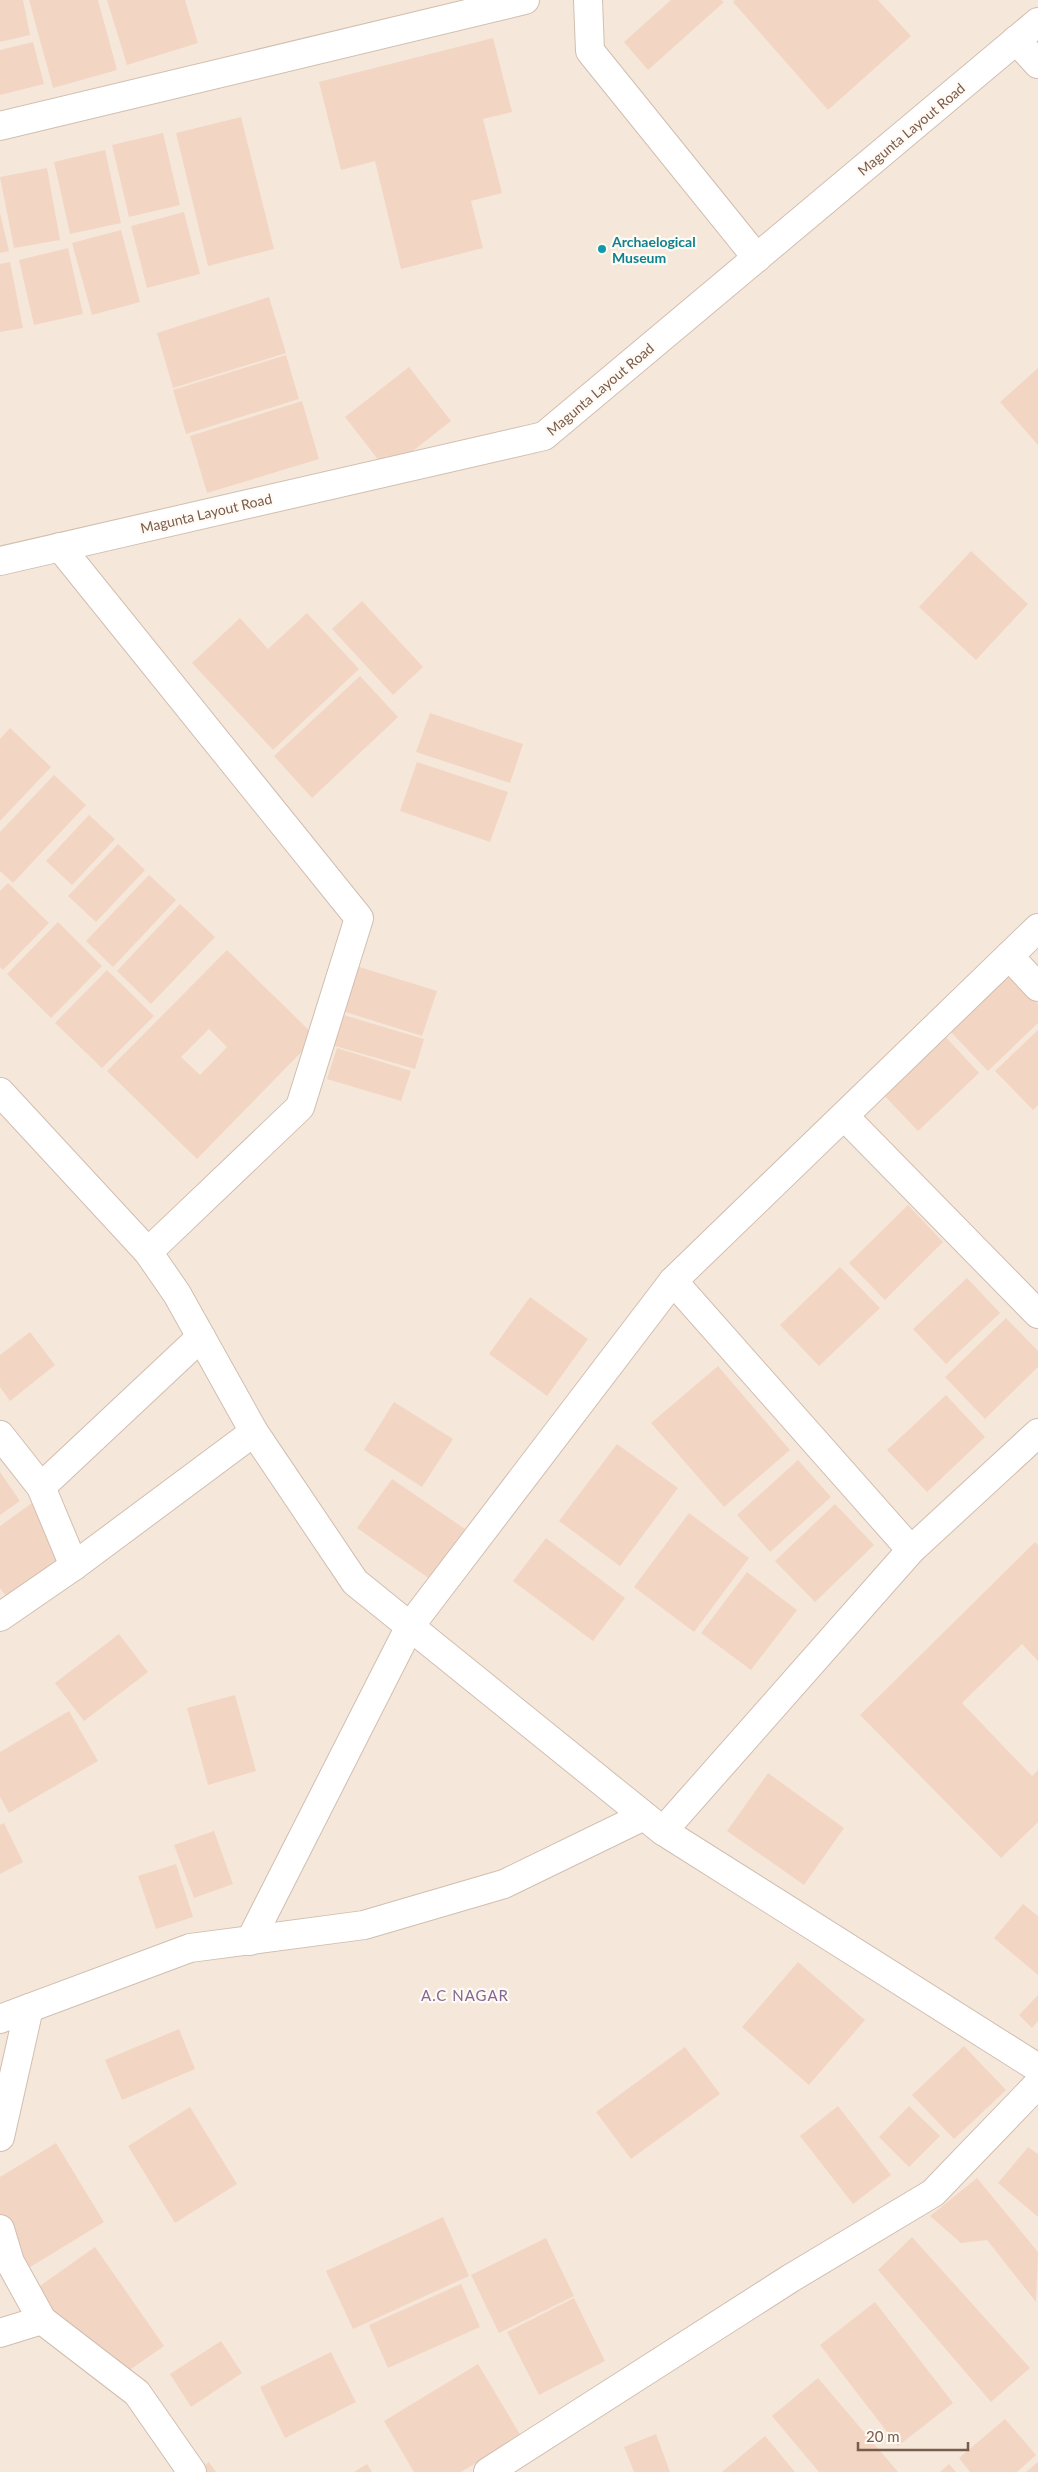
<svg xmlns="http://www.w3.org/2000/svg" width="1038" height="2472" viewBox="0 0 1038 2472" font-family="Lato,sans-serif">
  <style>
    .residential { fill: #f5e8da }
    .building { fill: #f3d5c3; fill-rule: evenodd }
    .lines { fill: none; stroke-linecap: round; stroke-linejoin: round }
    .minor-casing { stroke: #d1beb0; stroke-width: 30 }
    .tertiary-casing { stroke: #d1beb0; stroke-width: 30 }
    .minor { stroke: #fff; stroke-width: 28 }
    .tertiary { stroke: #fff; stroke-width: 28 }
    .culture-dot { fill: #0f9aa8; stroke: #fffaf3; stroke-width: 2 }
    .labels { text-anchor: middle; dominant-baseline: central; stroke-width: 4.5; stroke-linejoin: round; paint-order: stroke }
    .street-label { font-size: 14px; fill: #7a5c4d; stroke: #fffaf3 }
    .culture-label { font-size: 14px; font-weight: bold; fill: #0d838f; stroke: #fffaf3; text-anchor: start }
    .neighbourhood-label { font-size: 15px; letter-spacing: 1px; fill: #846695; stroke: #fffaf3 }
  </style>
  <rect width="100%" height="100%" fill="#fdf6ec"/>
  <rect class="residential" x="0" y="0" width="1038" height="2472"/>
  <g class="building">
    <polygon points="0,0 23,0 30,35 0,42"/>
    <polygon points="29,0 98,0 117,70 53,88"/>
    <polygon points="107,0 185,0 198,43 127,65"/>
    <polygon points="671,0 721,0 724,2 648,70 624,42"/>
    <polygon points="735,0 878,0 911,36 828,110 733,2"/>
    <polygon points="493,38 512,112 483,119 502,193 471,201 483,248 401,269 375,161 341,170 319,82"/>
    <polygon points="33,42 44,84 0,95 0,50"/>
    <polygon points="241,117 274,249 208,266 176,133"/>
    <polygon points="163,133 180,205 129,217 112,145"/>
    <polygon points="105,150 121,223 70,234 54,162"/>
    <polygon points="47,168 60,240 14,248 0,177"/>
    <polygon points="184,212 200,274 147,288 131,226"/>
    <polygon points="0,213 9,251 0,253"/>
    <polygon points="121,230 140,302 92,315 72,243"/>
    <polygon points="68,248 83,314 34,325 19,260"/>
    <polygon points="10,262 23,328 0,332 0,264"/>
    <polygon points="269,297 286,353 173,388 157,333"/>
    <polygon points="286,355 299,399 186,434 173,390"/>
    <polygon points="409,367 451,421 387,471 345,417"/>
    <polygon points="1038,368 1038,445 1000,402"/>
    <polygon points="302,401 319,459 207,493 190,436"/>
    <polygon points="971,551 1028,604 976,660 919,607"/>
    <polygon points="362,601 423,667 393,695 332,629"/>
    <polygon points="307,613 359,669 273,750 192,663 240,618 268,649"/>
    <polygon points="360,676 398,717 312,798 274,756"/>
    <polygon points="430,713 523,744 510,783 416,752"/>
    <polygon points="10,728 51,767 0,821 0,739"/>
    <polygon points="417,762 508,792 490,842 400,811"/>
    <polygon points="54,775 86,805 13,883 0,871 0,832"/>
    <polygon points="89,815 115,839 72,885 46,861"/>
    <polygon points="118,844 145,870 96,922 68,896"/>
    <polygon points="149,875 176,900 113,967 86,941"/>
    <polygon points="8,883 49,923 3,970 0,967 0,891"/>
    <polygon points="180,904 215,937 151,1004 117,971"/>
    <polygon points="58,922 102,966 51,1018 7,974"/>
    <path d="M 227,950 L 316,1037 L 197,1159 L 107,1071 ZM 209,1029 L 227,1047 L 200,1075 L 181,1057 Z"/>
    <polygon points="353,965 437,991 422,1036 339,1010"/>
    <polygon points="107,970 154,1016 102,1068 55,1023"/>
    <polygon points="1007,972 1038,1004 1038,1023 988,1071 948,1029"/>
    <polygon points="337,1013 424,1039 415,1069 328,1044"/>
    <polygon points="1038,1030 1038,1105 1033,1110 995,1071"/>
    <polygon points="941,1032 979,1073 918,1131 880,1091"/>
    <polygon points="337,1048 411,1071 401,1101 327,1079"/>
    <polygon points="908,1205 943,1242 885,1300 849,1263"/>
    <polygon points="840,1267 880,1308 819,1366 780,1325"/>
    <polygon points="967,1278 1000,1313 946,1364 913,1329"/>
    <polygon points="530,1297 588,1339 547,1396 489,1354"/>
    <polygon points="1006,1318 1038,1351 1038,1367 985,1419 945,1377"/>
    <polygon points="30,1332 55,1365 10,1401 0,1387 0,1355"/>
    <polygon points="718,1366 790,1450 724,1507 651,1423"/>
    <polygon points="946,1395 985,1437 927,1492 887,1450"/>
    <polygon points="394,1402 453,1439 422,1487 364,1450"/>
    <polygon points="617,1444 678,1488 620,1566 559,1521"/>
    <polygon points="798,1460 831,1497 770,1552 737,1515"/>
    <polygon points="0,1472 20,1501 0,1515"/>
    <polygon points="392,1479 465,1529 430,1579 357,1528"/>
    <polygon points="32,1503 69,1557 9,1600 0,1588 0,1526"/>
    <polygon points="835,1504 874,1545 815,1602 775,1561"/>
    <polygon points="689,1513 749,1558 694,1632 634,1587"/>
    <polygon points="546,1538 625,1598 593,1641 513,1581"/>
    <polygon points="1035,1542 1038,1545 1038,1661 1022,1644 962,1703 1032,1776 1038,1770 1038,1822 1001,1858 860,1715"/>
    <polygon points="747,1572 797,1610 751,1670 701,1633"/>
    <polygon points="119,1634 148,1672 84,1721 55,1683"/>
    <polygon points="235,1695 256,1771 208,1785 187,1708"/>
    <polygon points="69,1711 98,1761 9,1813 0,1797 0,1752"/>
    <polygon points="768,1773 844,1828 804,1885 727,1831"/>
    <polygon points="4,1823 23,1862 0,1874 0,1825"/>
    <polygon points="214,1831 233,1884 194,1898 174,1845"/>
    <polygon points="176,1864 193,1917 156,1929 138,1876"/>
    <polygon points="1023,1904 1038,1916 1038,1975 994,1938"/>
    <polygon points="798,1962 865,2020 809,2085 742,2027"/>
    <polygon points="1038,1995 1038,2021 1032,2028 1019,2015"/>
    <polygon points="179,2029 195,2069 122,2100 105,2060"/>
    <polygon points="964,2046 1006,2090 954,2139 912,2095"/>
    <polygon points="685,2047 720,2094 631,2159 596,2112"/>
    <polygon points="838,2106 891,2175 853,2204 800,2136"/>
    <polygon points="909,2106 940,2136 909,2167 879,2137"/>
    <polygon points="190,2107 237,2184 175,2223 128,2146"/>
    <polygon points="56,2143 104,2222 27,2269 0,2226 0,2177"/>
    <polygon points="1028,2147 1038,2154 1038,2217 998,2183"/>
    <polygon points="977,2178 1038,2252 1036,2302 987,2240 961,2243 930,2216"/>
    <polygon points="443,2217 469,2276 353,2329 326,2271"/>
    <polygon points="912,2237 1030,2368 991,2402 878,2270"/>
    <polygon points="546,2238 574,2296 499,2333 471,2275"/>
    <polygon points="95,2247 164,2346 105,2387 37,2288"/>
    <polygon points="461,2284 480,2327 388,2368 369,2325"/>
    <polygon points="574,2298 605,2361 539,2395 507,2332"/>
    <polygon points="875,2302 953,2403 898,2446 820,2345"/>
    <polygon points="221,2341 242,2373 191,2407 170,2374"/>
    <polygon points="331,2352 356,2402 285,2438 260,2387"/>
    <polygon points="478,2364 521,2436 461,2472 414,2472 384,2421"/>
    <polygon points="818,2378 898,2472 819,2472 772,2416"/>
    <polygon points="1005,2419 1036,2455 1017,2472 970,2472 959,2458"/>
    <polygon points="656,2434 670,2472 634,2472 624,2447"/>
    <polygon points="765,2436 795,2472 722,2472"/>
    <polygon points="209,2462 216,2472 195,2472"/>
    <polygon points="1038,2462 1038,2472 1026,2472"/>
    <polygon points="367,2464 372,2472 354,2472"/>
    <polygon points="949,2464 956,2472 940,2472"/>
  </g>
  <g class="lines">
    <g class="minor-casing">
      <g id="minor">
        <polyline points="588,0 590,51 757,258"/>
        <polyline points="1016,40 1038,64"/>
        <polyline points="0,126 525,0"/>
        <polyline points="60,547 359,918 300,1107 148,1252"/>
        <polyline points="1009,956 1038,987"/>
        <polyline points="0,1092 148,1252 177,1294 254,1432 355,1582 663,1831 1038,2068"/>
        <polyline points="845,1117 1038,1314"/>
        <polyline points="673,1281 911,1550"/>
        <polyline points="0,1435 41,1487 74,1566"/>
        <polyline points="41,1487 201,1337"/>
        <polyline points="0,1617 74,1566 254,1432"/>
        <polyline points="663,1831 911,1550 1038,1433"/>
        <polyline points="250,1941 410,1626 673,1281 1038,928"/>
        <polyline points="0,2019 190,1948 364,1925 504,1884 644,1816"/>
        <polyline points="0,2137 29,2008"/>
        <polyline points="0,2229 10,2262 42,2320 137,2393 192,2472"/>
        <polyline points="0,2333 42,2320"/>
        <polyline points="488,2472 791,2278 933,2193 1038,2084"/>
      </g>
    </g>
    <g class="tertiary-casing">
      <polyline id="tertiary" points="0,561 544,436 1038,22"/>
    </g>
    <use href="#minor" class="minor"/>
    <use href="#tertiary" class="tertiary"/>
  </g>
  <circle class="culture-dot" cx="602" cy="249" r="5"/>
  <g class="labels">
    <g class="street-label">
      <text transform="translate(911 129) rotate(-40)">Magunta Layout Road</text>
      <text transform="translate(600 389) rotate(-40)">Magunta Layout Road</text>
      <text transform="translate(206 513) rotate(-13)">Magunta Layout Road</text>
    </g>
    <g class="culture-label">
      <text x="612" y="241">Archaelogical<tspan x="612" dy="16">Museum</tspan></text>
    </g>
    <g class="neighbourhood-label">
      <text x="465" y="1995">A.C NAGAR</text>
    </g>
  </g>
  <path d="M858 2442v8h110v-8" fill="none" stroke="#7a5c4d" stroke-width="2.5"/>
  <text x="866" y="2442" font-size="15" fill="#7a5c4d" stroke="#fffaf3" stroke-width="4" paint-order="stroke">20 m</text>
</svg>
